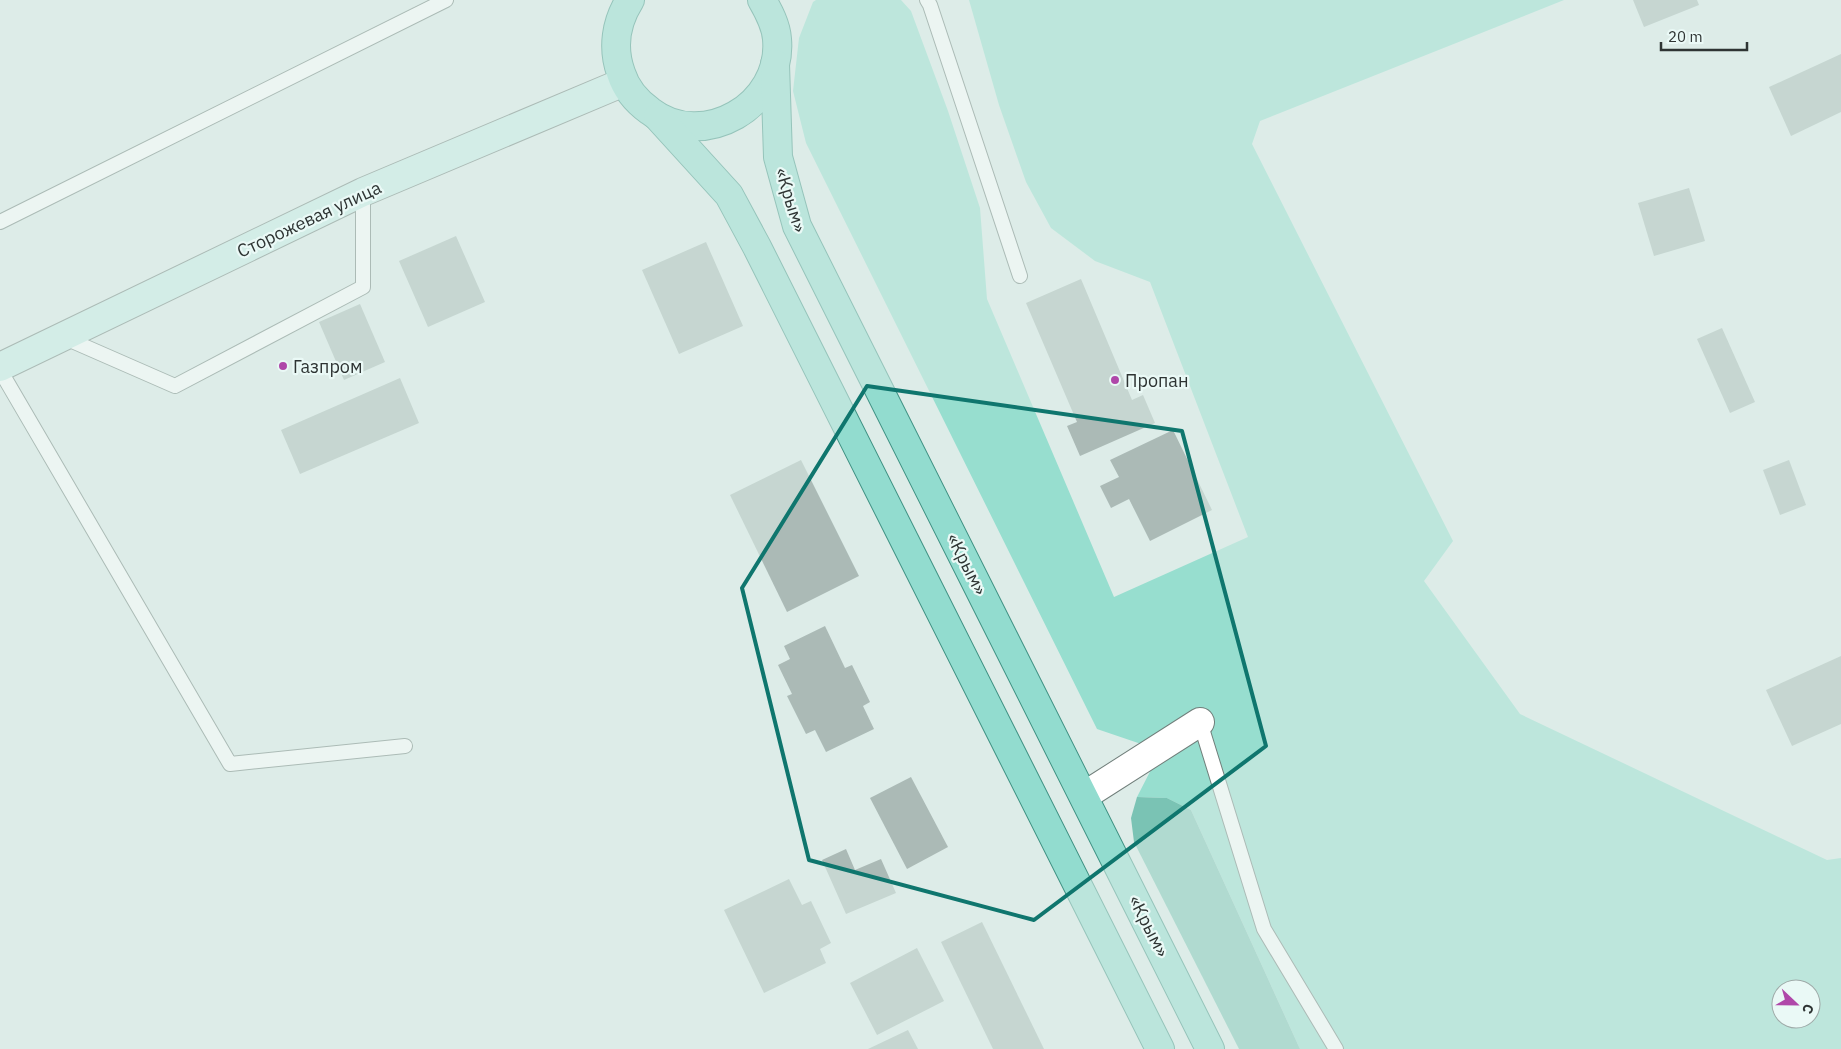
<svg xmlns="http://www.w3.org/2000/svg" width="1841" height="1049" viewBox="0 0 1841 1049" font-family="'IBM Plex Sans',sans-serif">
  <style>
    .green { fill: #97decf; fill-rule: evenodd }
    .forest { fill: #7ac3b4 }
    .building { fill: #abbab6 }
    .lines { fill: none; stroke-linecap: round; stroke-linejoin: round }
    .service-casing { stroke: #717f7b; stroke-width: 16 }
    .minor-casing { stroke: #717f7b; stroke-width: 30 }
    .secondary-casing { stroke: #717f7b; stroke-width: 30 }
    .primary-casing { stroke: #409284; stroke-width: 30 }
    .service { stroke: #fff; stroke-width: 14 }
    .minor { stroke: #fff; stroke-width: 28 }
    .secondary { stroke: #c8ede7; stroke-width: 28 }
    .primary { stroke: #92dccf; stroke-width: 28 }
    .marked { fill: none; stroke: #0f766e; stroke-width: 4; stroke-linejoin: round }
    .poi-dot { fill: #af47a9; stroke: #eaf9f6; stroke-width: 2 }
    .labels { text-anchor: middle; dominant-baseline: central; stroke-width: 4.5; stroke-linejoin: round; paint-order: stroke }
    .street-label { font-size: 18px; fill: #2e3433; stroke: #eaf9f6 }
    .poi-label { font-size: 18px; fill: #2e3433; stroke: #eaf9f6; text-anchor: start }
  </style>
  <rect width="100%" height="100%" fill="#ddece8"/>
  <path class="green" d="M 816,0 L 901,0 L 911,11 L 948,111 L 980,208 L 987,299 L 1114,597 L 1248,537 L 1150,282 L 1095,261 L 1051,228 L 1026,182 L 999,105 L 969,0 L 1564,0 L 1260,121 L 1252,144 L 1453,541 L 1424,581 L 1520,714 L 1827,860 L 1841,858 L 1841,1049 L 1300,1049 L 1191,810 L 1167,798 L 1137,797 L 1157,758 L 1147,746 L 1097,729 L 806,143 L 793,91 L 799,38 L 813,2 ZM 1781,989 L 1811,989 L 1811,1019 L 1781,1019 Z"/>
  <polygon class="forest" points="1137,797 1167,798 1191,810 1300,1049 1239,1049 1134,842 1131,818"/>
  <g class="building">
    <polygon points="1633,0 1697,0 1699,5 1644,27"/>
    <polygon points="1841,54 1841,112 1791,136 1769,87"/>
    <polygon points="1689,188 1705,241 1654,256 1638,203"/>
    <polygon points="456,236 485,302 428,327 399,261"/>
    <polygon points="706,242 743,326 679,354 642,270"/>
    <polygon points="1081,279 1132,400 1143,395 1155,423 1080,456 1067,426 1077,422 1026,303"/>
    <polygon points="360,304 385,362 344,380 319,322"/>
    <polygon points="1722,328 1755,402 1730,413 1697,339"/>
    <polygon points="400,378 419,423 300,474 281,430"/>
    <polygon points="1173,430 1212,510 1150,541 1129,499 1111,508 1100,486 1119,477 1110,460"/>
    <polygon points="801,460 859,576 787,612 730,495"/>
    <polygon points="1789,460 1806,505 1780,515 1763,470"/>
    <polygon points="825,626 845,668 852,665 870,702 863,706 874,729 826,752 815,730 806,734 787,696 792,694 778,665 790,659 784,646"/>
    <polygon points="1841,656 1841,724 1792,746 1766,690"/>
    <polygon points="911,777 948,847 907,869 870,798"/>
    <polygon points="846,849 855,870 881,859 896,893 846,914 822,860"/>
    <polygon points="789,879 802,905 811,901 831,943 820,949 826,963 764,993 724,910"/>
    <polygon points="982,922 1044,1049 993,1049 941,942"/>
    <polygon points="917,948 944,1001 877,1035 850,983"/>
    <polygon points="908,1030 918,1049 868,1049"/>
  </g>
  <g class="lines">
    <g class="service-casing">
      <g id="service">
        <polyline points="927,0 930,5 1020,276"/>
        <polyline points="0,222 446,0"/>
        <polyline points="63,337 175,386 363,287 363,192"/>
        <polyline points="0,370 230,764 405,746"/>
        <polyline points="1200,722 1264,929 1336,1049"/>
      </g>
    </g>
    <g class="minor-casing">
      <polyline id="minor" points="1084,796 1200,722"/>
    </g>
    <g class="secondary-casing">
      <polyline id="secondary" points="0,367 363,192 624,82"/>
    </g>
    <g class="primary-casing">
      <g id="primary">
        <path d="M 630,0 C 616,22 612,48 621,73 C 626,89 636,101 650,111 C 703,152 783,105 777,39 C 776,25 769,12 762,0"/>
        <polyline points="775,64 778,157 797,226 1210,1049"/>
        <polyline points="658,117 729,195 757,247 1160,1049"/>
      </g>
    </g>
    <use href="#service" class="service"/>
    <use href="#minor" class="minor"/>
    <use href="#secondary" class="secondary"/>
    <use href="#primary" class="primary"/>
  </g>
  <path d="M0 0H1841V1049H0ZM 867,386 L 1182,431 L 1266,746 L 1034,920 L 809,860 L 742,588 Z" fill="#ddece8" fill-opacity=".55" fill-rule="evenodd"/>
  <path class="marked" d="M 867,386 L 1182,431 L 1266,746 L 1034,920 L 809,860 L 742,588 Z"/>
  <g class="poi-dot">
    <circle cx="283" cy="366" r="5"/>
    <circle cx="1115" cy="380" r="5"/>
  </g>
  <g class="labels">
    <g class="street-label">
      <text transform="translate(791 200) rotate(73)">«Крым»</text>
      <text transform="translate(309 219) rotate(-25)">Сторожевая улица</text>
      <text transform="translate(967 564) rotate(63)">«Крым»</text>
      <text transform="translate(1149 926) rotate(63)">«Крым»</text>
    </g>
    <g class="poi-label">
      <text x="293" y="366">Газпром</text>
      <text x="1125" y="380">Пропан</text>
    </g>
  </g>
  <g transform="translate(1796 1004) rotate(112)"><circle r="24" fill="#eaf9f6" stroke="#9faaa8"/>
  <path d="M0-4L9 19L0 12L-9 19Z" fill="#af47a9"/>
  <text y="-8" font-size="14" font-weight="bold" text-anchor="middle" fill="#2e3433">С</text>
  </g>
  <path d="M1661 42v8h86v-8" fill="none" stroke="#2e3433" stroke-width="2.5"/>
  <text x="1668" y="42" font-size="15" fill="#2e3433" stroke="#eaf9f6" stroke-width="4" paint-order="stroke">20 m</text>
</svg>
